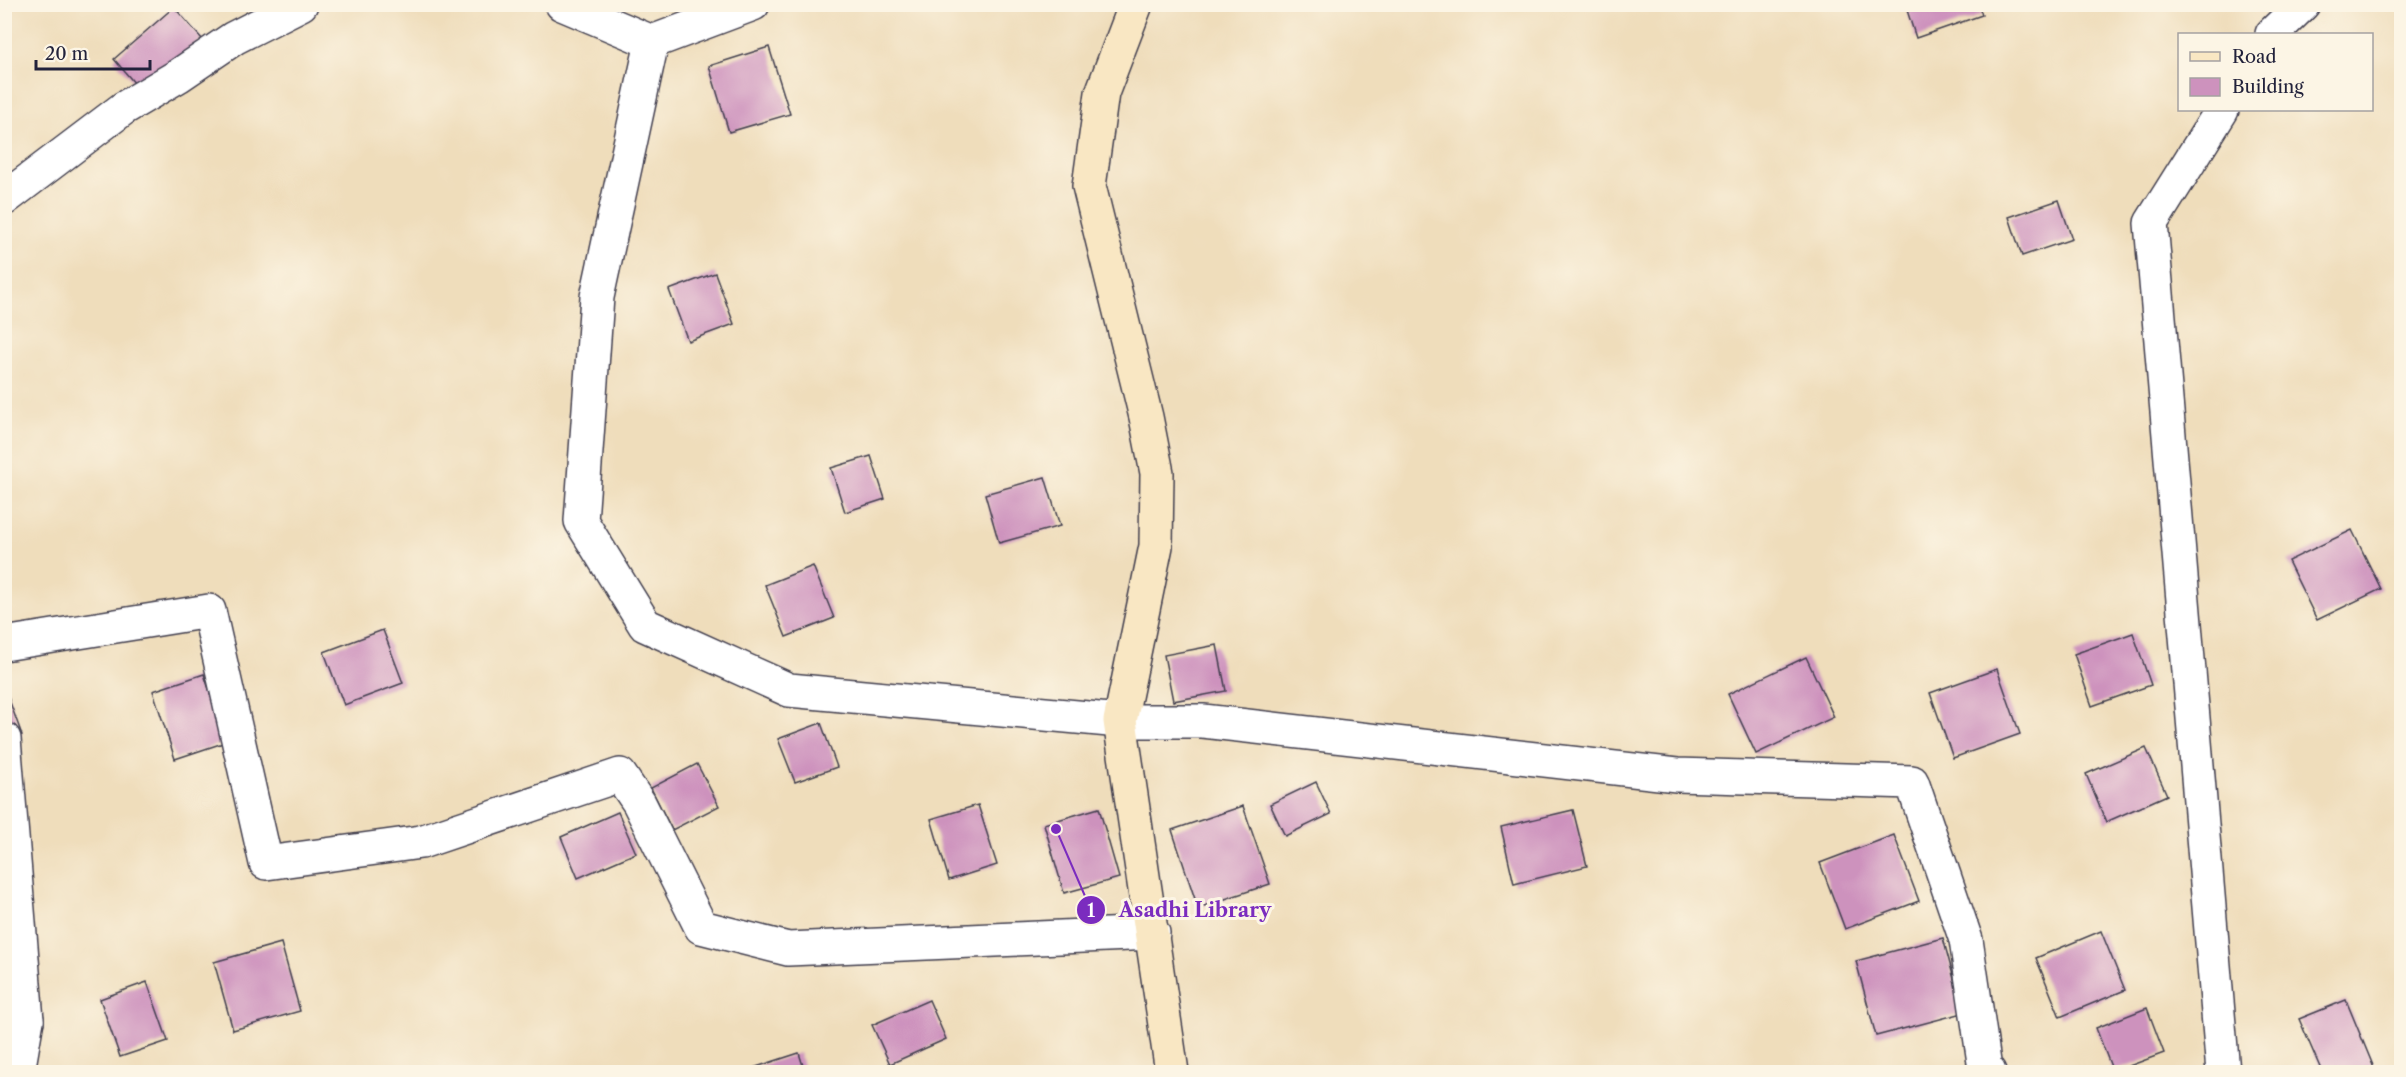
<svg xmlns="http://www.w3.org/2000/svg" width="2406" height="1077" viewBox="0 0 2406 1077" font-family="'Libre Caslon Text',serif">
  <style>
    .building { fill: #cd92bd }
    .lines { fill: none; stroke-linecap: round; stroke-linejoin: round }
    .street-casing { stroke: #413e4e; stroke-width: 36 }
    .secondary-casing { stroke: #413e4e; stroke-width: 36 }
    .street { stroke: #fff; stroke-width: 33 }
    .secondary { stroke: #f9e7c3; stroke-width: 33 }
    .leader { fill: none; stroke: #7b2cbf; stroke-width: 2 }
    .callout-dot { fill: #7b2cbf; stroke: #fcf5e5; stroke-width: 2 }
    .mark-label { font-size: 18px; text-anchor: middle; font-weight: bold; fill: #fff }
    .callout-label { font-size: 20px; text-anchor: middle; font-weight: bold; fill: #7b2cbf; stroke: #fcf5e5; stroke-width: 6; stroke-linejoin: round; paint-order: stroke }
  </style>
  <rect width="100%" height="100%" fill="#fcf5e5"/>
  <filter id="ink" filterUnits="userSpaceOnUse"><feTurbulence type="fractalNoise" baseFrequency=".0167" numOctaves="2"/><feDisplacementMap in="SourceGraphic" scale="12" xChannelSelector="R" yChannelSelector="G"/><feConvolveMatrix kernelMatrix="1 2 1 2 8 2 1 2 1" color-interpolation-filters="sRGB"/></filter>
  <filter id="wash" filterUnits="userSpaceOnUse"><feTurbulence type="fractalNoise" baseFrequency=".008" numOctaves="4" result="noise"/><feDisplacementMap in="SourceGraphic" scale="24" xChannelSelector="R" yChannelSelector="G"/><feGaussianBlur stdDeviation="1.35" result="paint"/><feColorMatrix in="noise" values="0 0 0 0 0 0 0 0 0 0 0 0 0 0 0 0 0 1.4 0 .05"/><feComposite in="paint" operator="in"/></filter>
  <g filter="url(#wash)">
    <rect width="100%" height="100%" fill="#efddbb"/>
    <g id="blocks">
      <g class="building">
        <polygon points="1905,4 1978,4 1982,15 1916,38"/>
        <polygon points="174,7 202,39 141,91 114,59"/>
        <polygon points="769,47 790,114 729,132 709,66"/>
        <polygon points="2059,200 2072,239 2022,256 2009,217"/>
        <polygon points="715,273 734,324 688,341 669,290"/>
        <polygon points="871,456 885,499 845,512 831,468"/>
        <polygon points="1045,477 1060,526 999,543 985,494"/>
        <polygon points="2352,530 2381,589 2317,620 2288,561"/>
        <polygon points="813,566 834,618 786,637 765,585"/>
        <polygon points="383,630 403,683 344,705 324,652"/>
        <polygon points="2133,633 2151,685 2092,706 2074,654"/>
        <polygon points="1217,645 1226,691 1173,701 1164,655"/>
        <polygon points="1806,657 1834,717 1756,754 1728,694"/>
        <polygon points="1997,669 2020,734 1953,758 1930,693"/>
        <polygon points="204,674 226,742 175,759 153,691"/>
        <polygon points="4,686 22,735 4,742"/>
        <polygon points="821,723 837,767 795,782 778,739"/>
        <polygon points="2146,748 2167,795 2106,822 2086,774"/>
        <polygon points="697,764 719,806 672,830 651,788"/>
        <polygon points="1316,782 1331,814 1285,836 1270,804"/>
        <polygon points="978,805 997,865 949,880 931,819"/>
        <polygon points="1243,806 1270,884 1198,908 1172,830"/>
        <polygon points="1099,808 1119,878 1064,893 1044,824"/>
        <polygon points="1573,810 1587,866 1514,884 1501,827"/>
        <polygon points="618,812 636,853 578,878 561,837"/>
        <polygon points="1894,835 1919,901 1845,929 1820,863"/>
        <polygon points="2101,931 2125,990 2060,1017 2036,958"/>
        <polygon points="1943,938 1963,1013 1876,1036 1856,961"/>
        <polygon points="281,943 300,1011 233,1030 214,962"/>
        <polygon points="147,982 168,1041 120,1057 100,999"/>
        <polygon points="929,1000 946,1039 890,1064 872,1025"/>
        <polygon points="2346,1000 2374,1068 2363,1072 2322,1072 2299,1019"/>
        <polygon points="2147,1008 2164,1053 2113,1072 2096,1028"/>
        <polygon points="799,1053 805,1072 754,1072 753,1068"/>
      </g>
    </g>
  </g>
  <g filter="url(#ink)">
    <use href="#blocks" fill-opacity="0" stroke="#413e4e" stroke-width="1.5"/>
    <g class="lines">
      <g class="street-casing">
        <g id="street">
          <polyline points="562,4 652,42 753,4"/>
          <polyline points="2272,34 2303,4"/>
          <polyline points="652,42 597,297 581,521 645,625 789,690 1120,721 1203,721 1677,775 1912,782 1966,940 1985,1069 1989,1072"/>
          <polyline points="2222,110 2151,223 2223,1072"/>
          <polyline points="4,199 124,108 178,76 234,38 301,4"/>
          <polyline points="4,644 209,611 266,863 421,842 620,775 639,803 701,927 788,949 1153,933"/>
          <polyline points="4,739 27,1020 4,1020"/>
          <polyline points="18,1072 27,1020"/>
        </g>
      </g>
      <g class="secondary-casing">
        <polyline id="secondary" points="1136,4 1102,93 1089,186 1146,417 1157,473 1156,546 1120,721 1172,1072"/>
      </g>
      <use href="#street" class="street"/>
      <use href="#secondary" class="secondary"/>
    </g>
  </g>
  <path class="leader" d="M1056 829L1091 910"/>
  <g class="callout-dot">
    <circle cx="1056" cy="829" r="6"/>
    <circle cx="1091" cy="910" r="15"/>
  </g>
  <g class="mark-label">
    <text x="1091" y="917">1</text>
  </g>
  <g class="callout-label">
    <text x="1195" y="917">Asadhi Library</text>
  </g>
  <rect width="2406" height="1077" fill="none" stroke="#fcf5e5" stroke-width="24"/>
  <rect x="2178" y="33" width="195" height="78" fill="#fcf5e5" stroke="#a5a1a1" stroke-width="1.5"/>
  <rect x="2190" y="52" width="30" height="9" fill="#f9e7c3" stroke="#a5a1a1" stroke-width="1.5"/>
  <text x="2232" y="63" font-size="18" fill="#22223b">Road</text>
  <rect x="2190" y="78" width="30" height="18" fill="#cd92bd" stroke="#a5a1a1" stroke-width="1.5"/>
  <text x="2232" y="93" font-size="18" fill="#22223b">Building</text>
  <path d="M36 60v9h114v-9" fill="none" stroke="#22223b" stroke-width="3"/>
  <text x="45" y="60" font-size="18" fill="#22223b" stroke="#fcf5e5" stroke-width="4.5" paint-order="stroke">20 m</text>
</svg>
